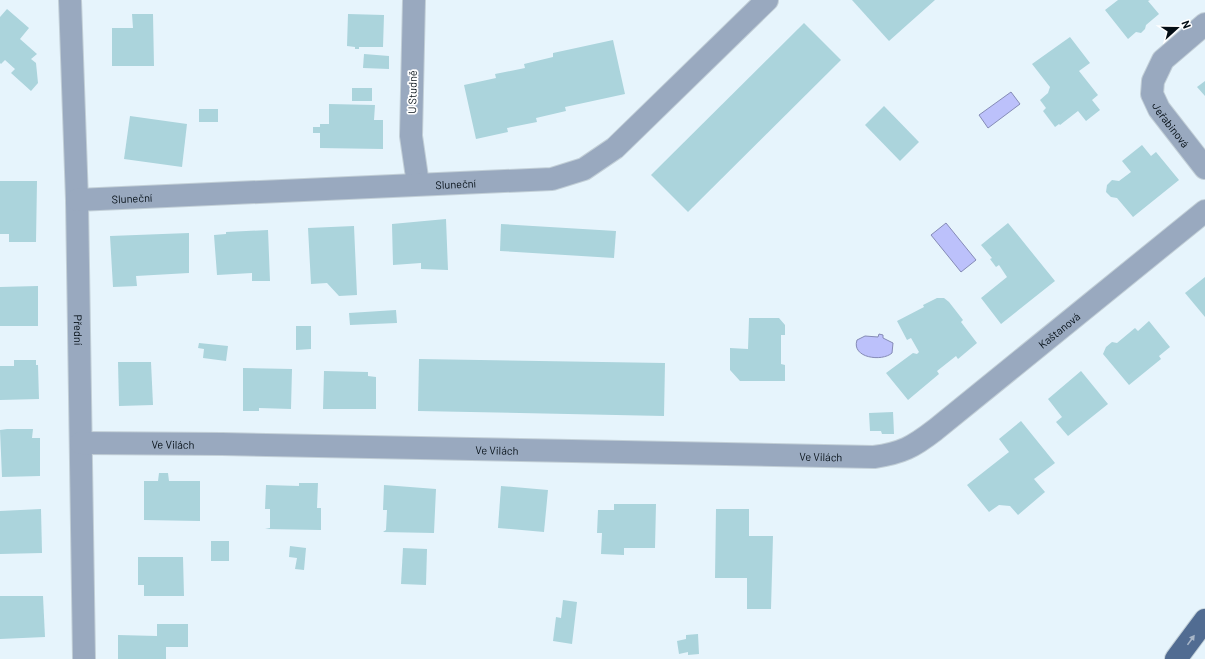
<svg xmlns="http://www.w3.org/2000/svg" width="1205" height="659" viewBox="0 0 1205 659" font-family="Barlow,sans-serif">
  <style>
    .water { fill: #bcc1fb; stroke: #858bb6 }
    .building { fill: #abd4dc }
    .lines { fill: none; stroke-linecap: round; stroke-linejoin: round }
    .street-casing { stroke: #c2cfd7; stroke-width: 24 }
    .primary-casing { stroke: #c2cfd7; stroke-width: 24 }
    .street { stroke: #99a9bf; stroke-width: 22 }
    .primary { stroke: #516c92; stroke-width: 22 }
    .oneway { fill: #a8b6c8 }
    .labels { text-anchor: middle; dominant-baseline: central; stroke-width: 3.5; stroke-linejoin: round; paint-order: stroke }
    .street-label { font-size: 11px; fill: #040e15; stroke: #fff }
  </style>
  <rect width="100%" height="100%" fill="#e6f4fc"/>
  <g class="water">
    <polygon points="1011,92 1020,104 988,128 979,115"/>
    <polygon points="946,223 976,260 961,272 931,235"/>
    <path d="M 879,334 L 883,335 L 883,338 L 893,343 L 892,353 C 882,362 851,358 857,340 L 865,336 L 878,337 Z"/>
  </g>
  <g class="building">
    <polygon points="852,0 935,0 889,41"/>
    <polygon points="1118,0 1150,0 1148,1 1159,14 1146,25 1145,29 1141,33 1136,32 1128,39 1105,10"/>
    <polygon points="7,9 29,28 20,39 37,54 31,59 36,63 38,83 31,91 11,73 15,69 5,60 1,64 0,63 0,17"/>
    <polygon points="132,14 153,14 154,66 112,66 112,28 133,28"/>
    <polygon points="348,14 384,15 383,47 359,47 359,49 355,49 355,47 347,46"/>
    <polygon points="804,23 841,60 688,212 651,175"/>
    <polygon points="1070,37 1090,63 1079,71 1098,95 1092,100 1100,110 1086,121 1078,111 1060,125 1059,124 1055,127 1043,111 1046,108 1040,100 1048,93 1050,87 1032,64"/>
    <polygon points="613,40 625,94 565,107 566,111 536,118 537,122 507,128 508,132 476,139 464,85 496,78 495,74 525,68 524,64 553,57 553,53"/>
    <polygon points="364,54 389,56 389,69 363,68"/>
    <polygon points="1205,81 1205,96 1197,87"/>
    <rect x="352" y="88" width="20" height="13"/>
    <polygon points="329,104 375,105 374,120 383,120 383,149 320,148 320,133 313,133 313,127 320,127 320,124 329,124"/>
    <polygon points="884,106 919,142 900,161 865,125"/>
    <rect x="199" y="109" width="19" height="13"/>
    <polygon points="130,116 187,124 182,167 124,159"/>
    <polygon points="1142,145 1151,156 1156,152 1179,180 1133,217 1117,198 1111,197 1106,192 1107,185 1112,180 1119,181 1131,172 1122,161"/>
    <polygon points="0,181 37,181 36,242 9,242 9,234 0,234"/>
    <polygon points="446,219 448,270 421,269 421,263 393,265 392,224"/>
    <polygon points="1008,223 1055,281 1001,324 981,298 1007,277 999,265 996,267 990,259 992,258 981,245"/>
    <polygon points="501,224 616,231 614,258 500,251"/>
    <polygon points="354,226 357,295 339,296 327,283 311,284 308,228"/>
    <polygon points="268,230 270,281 252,281 252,273 217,275 214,235 226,234 226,232"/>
    <polygon points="189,233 189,273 136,276 137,286 113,287 110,236"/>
    <polygon points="1205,277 1205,317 1185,293"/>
    <polygon points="38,286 38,326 0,326 0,287"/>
    <polygon points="937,298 944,298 949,302 963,320 961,322 977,343 958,359 956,356 937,371 939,374 908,400 886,373 913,353 917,354 919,352 911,338 907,340 897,321 924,307 923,305"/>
    <polygon points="396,310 397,323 350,325 349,313"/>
    <polygon points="749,318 779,318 785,325 785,335 781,335 781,364 785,365 785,381 740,381 730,370 730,348 748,349"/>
    <polygon points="1149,321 1170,347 1159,356 1161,359 1129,385 1103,354 1106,347 1112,342 1117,343 1135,328 1138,331"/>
    <polygon points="296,326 311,326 311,349 296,350"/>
    <polygon points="199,343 228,346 226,361 203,358 204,349 198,348"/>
    <polygon points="419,359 665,363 664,416 418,411"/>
    <polygon points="14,360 36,360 36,365 38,365 39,399 0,400 0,366 14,366"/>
    <polygon points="118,362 151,362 153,405 119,406"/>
    <polygon points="243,368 292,369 291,409 259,408 259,411 243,411"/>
    <polygon points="324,371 368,372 368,376 376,377 376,409 323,409"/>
    <polygon points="1081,371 1108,404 1068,436 1056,422 1062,417 1048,399"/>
    <polygon points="893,412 894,434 882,434 881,431 870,431 869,413"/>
    <polygon points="1021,421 1055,463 1034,479 1045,492 1018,515 1010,506 999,505 989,512 967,485 1009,452 999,439"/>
    <polygon points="7,429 33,429 32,438 40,438 40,476 2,477 0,430"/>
    <polygon points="159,473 168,473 169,481 200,481 200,521 144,520 144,481 158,481"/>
    <polygon points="299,483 318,483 317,508 321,508 321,530 265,529 270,528 270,509 265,509 266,485 299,486"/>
    <polygon points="384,485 436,489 434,533 383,532 386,530 387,510 383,510"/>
    <polygon points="501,486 548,490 544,532 498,528"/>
    <polygon points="614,504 656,504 655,548 624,548 624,555 601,554 602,533 597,533 598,510 614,510"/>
    <polygon points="41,509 42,553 0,554 0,511"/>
    <polygon points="716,509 749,509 749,536 773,536 771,609 747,609 747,578 715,578"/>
    <rect x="211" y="541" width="18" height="20"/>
    <polygon points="290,546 306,548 304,570 295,569 297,558 289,557"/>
    <polygon points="403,548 427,549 426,585 401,584"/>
    <polygon points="138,557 183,557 184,596 144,596 144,585 138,585"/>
    <polygon points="0,596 43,596 45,637 0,639"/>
    <polygon points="563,600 577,602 572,644 553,641 556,617 561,618"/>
    <polygon points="157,624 188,624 188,647 166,647 166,659 118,659 118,635 157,636"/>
    <polygon points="698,634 699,654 688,655 688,652 679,654 677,641 686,639 686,635"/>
  </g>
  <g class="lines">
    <g class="street-casing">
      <g id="street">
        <path id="s1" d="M 70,0 L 77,200 L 84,659"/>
        <polyline points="414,0 411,136 418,184"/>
        <path id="s2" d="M 1205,24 L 1163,60 L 1153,81 L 1152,94 L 1159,109 L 1205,168"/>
        <path id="s3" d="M 77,200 L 552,179 L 584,169 L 615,148 L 767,0"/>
        <path id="s4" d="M 81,443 L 222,444 L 874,457 C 902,453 913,447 935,430 L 1205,211"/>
      </g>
    </g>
    <g class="primary-casing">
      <polyline id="primary" points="1176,659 1205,620"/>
    </g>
    <use href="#street" class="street"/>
    <use href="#primary" class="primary"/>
  </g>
  <defs><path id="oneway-solid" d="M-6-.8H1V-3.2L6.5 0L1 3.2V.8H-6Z"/></defs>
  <use class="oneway" href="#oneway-solid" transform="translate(1191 640) rotate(-54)"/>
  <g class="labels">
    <g class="street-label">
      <text transform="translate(412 92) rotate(-89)">U Studně</text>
      <text stroke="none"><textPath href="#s2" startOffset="128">Jeřabinová</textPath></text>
      <text stroke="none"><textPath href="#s3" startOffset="379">Sluneční</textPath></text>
      <text stroke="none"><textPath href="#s3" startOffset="55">Sluneční</textPath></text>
      <text stroke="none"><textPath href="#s1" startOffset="330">Přední</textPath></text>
      <text stroke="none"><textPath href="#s4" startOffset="1020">Kaštanová</textPath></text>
      <text stroke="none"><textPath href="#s4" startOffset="92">Ve Vilách</textPath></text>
      <text stroke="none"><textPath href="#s4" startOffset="416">Ve Vilách</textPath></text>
      <text stroke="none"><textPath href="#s4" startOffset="740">Ve Vilách</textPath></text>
    </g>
  </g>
  <g transform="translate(1177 28) rotate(69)" stroke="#ffffff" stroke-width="3" paint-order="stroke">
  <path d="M0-3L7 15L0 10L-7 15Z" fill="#040e15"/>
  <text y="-6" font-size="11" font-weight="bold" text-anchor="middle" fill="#040e15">N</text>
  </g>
</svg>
